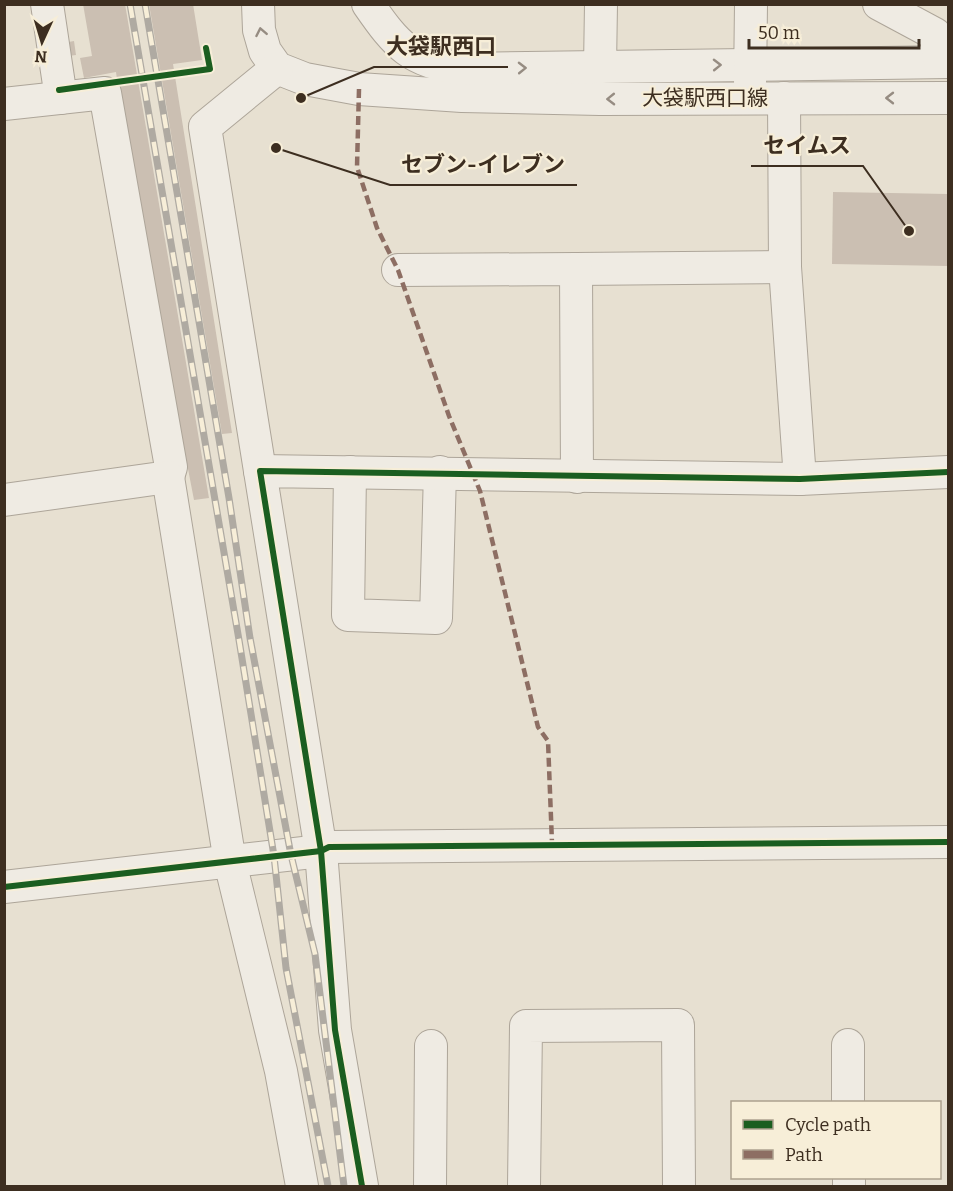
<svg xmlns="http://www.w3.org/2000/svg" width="953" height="1191" viewBox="0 0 953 1191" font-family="Bitter,'Noto Sans JP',serif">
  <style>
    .building { fill: #cbbfb2 }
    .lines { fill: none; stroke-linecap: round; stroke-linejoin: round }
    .minor-casing { stroke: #ada599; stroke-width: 34 }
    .minor { stroke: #efebe3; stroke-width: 32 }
    .rail-casing { stroke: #afaaa2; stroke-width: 7 }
    .rail { stroke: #f7eed8; stroke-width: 4.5; stroke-dasharray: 14; stroke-linecap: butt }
    .quiet { stroke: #8d6e63; stroke-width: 4.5; stroke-dasharray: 9 4.5; stroke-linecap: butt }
    .cycleway-casing { stroke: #f7eed8; stroke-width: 10 }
    .cycleway { stroke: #1b5e20; stroke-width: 6 }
    .oneway { stroke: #968c82 }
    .labels { text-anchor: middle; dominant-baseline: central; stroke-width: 4.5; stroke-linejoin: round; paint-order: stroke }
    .street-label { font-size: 21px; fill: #3d2e20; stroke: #f7eed8 }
    .leader { fill: none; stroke: #3d2e20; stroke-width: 2 }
    .callout-dot { fill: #3d2e20; stroke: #f7eed8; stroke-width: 2 }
    .callout-label { font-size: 22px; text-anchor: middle; font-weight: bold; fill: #3d2e20; stroke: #f7eed8; stroke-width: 4.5; stroke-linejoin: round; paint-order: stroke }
  </style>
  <rect width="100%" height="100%" fill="#e7e0d1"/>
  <g class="building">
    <polygon points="83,4 125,4 209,498 194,500 126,147 116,72 84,78 80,58 92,56"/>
    <polygon points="149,4 193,4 202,60 173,64 232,433 222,434"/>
    <polygon points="74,41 76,55 60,57 58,44"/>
    <polygon points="833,192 948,194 948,266 832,264"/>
  </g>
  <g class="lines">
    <g class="minor-casing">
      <g id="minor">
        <polyline points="47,4 61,98"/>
        <polyline points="258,4 259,30 265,51 277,68 305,79 359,89 462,96 600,99 948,98"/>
        <path d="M 368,4 C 397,46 411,62 463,69 L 948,62"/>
        <polyline points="879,4 935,34 940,62"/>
        <polyline points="600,67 601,4"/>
        <polyline points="750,85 751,4"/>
        <polyline points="784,98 785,267 800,479"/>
        <polyline points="4,104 105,93 171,467 168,477 4,500"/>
        <polyline points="576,269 785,267"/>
        <polyline points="398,270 576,269 577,477"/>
        <polyline points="260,471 205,127 277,68"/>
        <polyline points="350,472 348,615 436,618 440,472"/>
        <polyline points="168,477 230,862 281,1071 302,1186"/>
        <polyline points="4,887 321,851 329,847 948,842"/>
        <polyline points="848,1045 848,1102"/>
        <polyline points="849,1178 849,1186"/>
        <polyline points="362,1186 335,1030 321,851 260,471 800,479 948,472"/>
        <polyline points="430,1186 431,1046"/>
        <polyline points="524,1186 526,1026 678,1025 679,1186"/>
      </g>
    </g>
    <use href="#minor" class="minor"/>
    <g class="rail-casing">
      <g id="rail">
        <polyline points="130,4 239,640 274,856 286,968 328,1186"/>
        <polyline points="145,4 229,498 250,638 291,855 315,954 344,1186"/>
      </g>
    </g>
    <use href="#rail" class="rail"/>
    <polyline class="quiet" points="359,89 357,167 377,228 398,270 449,416 480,491 538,727 548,741 552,843"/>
    <g class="cycleway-casing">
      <g id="cycleway">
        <polyline points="59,90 210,69 206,48"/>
        <polyline points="4,887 321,851 329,847 948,842"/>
        <polyline points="362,1186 335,1030 321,851 260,471 800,479 948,472"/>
      </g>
    </g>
    <use href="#cycleway" class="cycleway"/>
  </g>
  <defs><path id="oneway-chevron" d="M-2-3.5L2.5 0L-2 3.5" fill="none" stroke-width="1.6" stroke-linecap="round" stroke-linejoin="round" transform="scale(1.5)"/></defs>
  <g class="oneway">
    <use href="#oneway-chevron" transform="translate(261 32) rotate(-101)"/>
    <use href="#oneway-chevron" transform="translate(717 65) rotate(-1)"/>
    <use href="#oneway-chevron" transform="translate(522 68) rotate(-1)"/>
    <use href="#oneway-chevron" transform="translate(890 98) rotate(-180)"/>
    <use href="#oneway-chevron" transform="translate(611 99) rotate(179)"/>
  </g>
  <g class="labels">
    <g class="street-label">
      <text x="705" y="98">大袋駅西口線</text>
    </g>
  </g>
  <path class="leader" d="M301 98L374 67H508M909 231L863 166H751M276 148L390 185H577"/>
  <g class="callout-dot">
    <circle cx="301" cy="98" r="6"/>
    <circle cx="909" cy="231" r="6"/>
    <circle cx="276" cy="148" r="6"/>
  </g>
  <g class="callout-label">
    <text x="441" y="54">大袋駅西口</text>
    <text x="807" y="153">セイムス</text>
    <text x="483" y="172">セブン-イレブン</text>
  </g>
  <rect width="953" height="1191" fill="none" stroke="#3d2e20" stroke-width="12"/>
  <rect x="731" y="1101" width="210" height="78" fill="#f7eed8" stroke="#ada18e" stroke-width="1.5"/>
  <rect x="743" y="1120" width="30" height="9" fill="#1b5e20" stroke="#ada18e" stroke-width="1.5"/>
  <text x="785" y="1131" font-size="18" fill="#3d2e20">Cycle path</text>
  <rect x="743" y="1150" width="30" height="9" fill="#8d6e63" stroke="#ada18e" stroke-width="1.5"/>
  <text x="785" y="1161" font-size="18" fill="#3d2e20">Path</text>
  <g transform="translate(42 42) rotate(184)" stroke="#f7eed8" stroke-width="4.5" paint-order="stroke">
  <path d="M0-4.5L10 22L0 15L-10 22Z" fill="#3d2e20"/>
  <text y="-9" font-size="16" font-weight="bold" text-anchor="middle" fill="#3d2e20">N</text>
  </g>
  <path d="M749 39v9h170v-9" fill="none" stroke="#3d2e20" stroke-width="3"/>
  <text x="758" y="39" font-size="18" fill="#3d2e20" stroke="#f7eed8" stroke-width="4.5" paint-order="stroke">50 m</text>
</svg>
